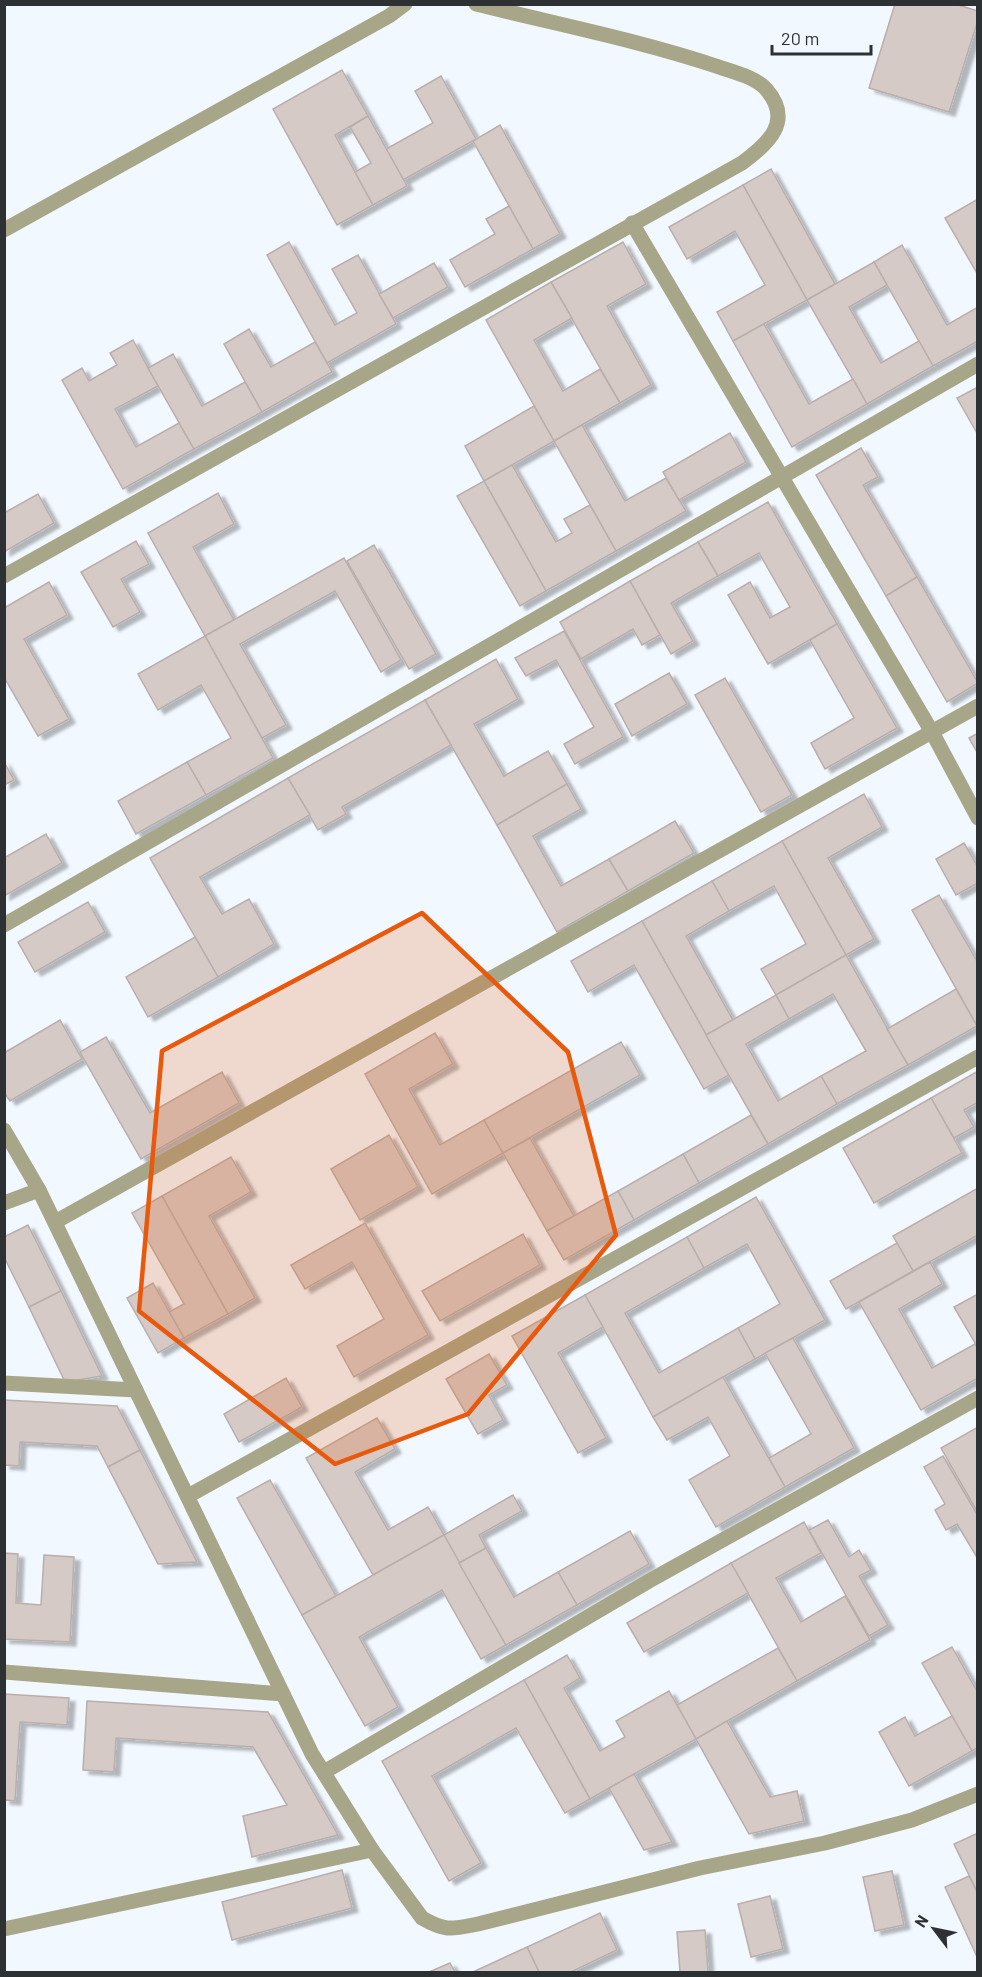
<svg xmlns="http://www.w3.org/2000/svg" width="982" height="1977" viewBox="0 0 982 1977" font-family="Barlow,sans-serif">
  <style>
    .building { fill: #d6cac7; stroke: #b9aeab; stroke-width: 1.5; filter: url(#shadow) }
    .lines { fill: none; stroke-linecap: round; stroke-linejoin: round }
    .street { stroke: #a8a689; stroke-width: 15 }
    .marked { fill: #e8590c; fill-opacity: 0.2; stroke: #e8590c; stroke-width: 4.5; stroke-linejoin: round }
  </style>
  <defs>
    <filter id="shadow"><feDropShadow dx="6" dy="4" stdDeviation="1.5" flood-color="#0004"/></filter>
  </defs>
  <rect width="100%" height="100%" fill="#f2f8ff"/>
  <g class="building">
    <polygon points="895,4 955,4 978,11 978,20 949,112 869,88"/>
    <polygon points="342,70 368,116 335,135 373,205 337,225 273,109"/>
    <polygon points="441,76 476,139 403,180 386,149 433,123 415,91"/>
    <polygon points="368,116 407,186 373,205 355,172 371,163 350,127"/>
    <polygon points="500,125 560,234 533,249 473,141"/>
    <polygon points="771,169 835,284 807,300 743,185"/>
    <polygon points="743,185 807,300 733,341 717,312 765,285 735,231 687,259 669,227"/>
    <polygon points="978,199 978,275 945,218"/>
    <polygon points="509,206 533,249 465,287 450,260 495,234 486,219"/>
    <polygon points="289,242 335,325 357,313 332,269 358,255 396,324 327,363 267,255"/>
    <polygon points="623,242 646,284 607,306 651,385 620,403 551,282"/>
    <polygon points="902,245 947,325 978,307 978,341 933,366 874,262"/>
    <polygon points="874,262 887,285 849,307 881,363 919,341 933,366 867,404 807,300"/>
    <polygon points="434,263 448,287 393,318 379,294"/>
    <polygon points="551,282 572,318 534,340 563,391 600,369 620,403 554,441 486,320"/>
    <polygon points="764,324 809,404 853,379 867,404 792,447 733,341"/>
    <polygon points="249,329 271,367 315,342 332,372 262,412 224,344"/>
    <polygon points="133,340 158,386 115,409 136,447 179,423 194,449 123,489 62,380 82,368 89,381 117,365 110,353"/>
    <polygon points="173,354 202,406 245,382 262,412 194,449 148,368"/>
    <polygon points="978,387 978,435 957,398"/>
    <polygon points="534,406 554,441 484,481 465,446"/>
    <polygon points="582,425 625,501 666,478 686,511 616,551 554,441"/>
    <polygon points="730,433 746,462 679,500 663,472"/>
    <polygon points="861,448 878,477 863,485 917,577 886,596 816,475"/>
    <polygon points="512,465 556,542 572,533 564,519 590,505 616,551 546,591 484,481"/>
    <polygon points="484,481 546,591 520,606 457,496"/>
    <polygon points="218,493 234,524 193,547 234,620 205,636 148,533"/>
    <polygon points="38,494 54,523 4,552 4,513"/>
    <polygon points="768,502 837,624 768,664 728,595 750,582 770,618 790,607 759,553 718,576 698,542"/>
    <polygon points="136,541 149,564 121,579 140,612 113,627 81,572"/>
    <polygon points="698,542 718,576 671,603 693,641 671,654 630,581"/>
    <polygon points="374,545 436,654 409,669 347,561"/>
    <polygon points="344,558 401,660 381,672 335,591 240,644 286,725 262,738 205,636"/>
    <polygon points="917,577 978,683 947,702 886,596"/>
    <polygon points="630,581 660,635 642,645 633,629 581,659 560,622"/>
    <polygon points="49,582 67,615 24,639 69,719 38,736 4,677 4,608"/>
    <polygon points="837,624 897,728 825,769 811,743 854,718 810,640"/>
    <polygon points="564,631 623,737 575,764 564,744 594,727 556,660 526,676 515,658"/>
    <polygon points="205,636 273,758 206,795 187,762 231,738 201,685 158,710 138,674"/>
    <polygon points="496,659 518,699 474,724 504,776 548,751 567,784 497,825 425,700"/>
    <polygon points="669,673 687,704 632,736 615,704"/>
    <polygon points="725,678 792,795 761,812 695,695"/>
    <polygon points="425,700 451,745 342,807 346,814 318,830 288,778"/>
    <polygon points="978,733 978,754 969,738"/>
    <polygon points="4,762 14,780 4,785"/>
    <polygon points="187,762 206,795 136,834 118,801"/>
    <polygon points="288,778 310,815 200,877 222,914 249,899 274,944 218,977 150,858"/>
    <polygon points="567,784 581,809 533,836 561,886 609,859 628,891 557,932 497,825"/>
    <polygon points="864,794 882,827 828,858 874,939 846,955 782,841"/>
    <polygon points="675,821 694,853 628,891 609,859"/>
    <polygon points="46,834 62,863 4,896 4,858"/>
    <polygon points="782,841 846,955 776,995 761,969 806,944 774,886 729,911 712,881"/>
    <polygon points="964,843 978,867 978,883 956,895 936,859"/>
    <polygon points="712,881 729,911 686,936 733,1020 706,1035 642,921"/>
    <polygon points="939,895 978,963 977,1026 912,910"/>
    <polygon points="88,902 105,932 35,972 18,942"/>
    <polygon points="642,921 729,1075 704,1089 634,965 588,992 571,961"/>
    <polygon points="195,937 218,977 148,1017 126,977"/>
    <polygon points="846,955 908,1065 837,1104 821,1076 866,1051 833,994 789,1019 776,995"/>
    <polygon points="956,989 977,1026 908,1065 887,1029"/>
    <polygon points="776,995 789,1019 746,1044 778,1101 821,1076 837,1104 768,1144 706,1035"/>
    <polygon points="60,1020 82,1059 10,1101 4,1092 4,1053"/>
    <polygon points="435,1033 453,1064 409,1089 440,1145 484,1120 503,1153 432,1194 365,1074"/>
    <polygon points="106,1037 150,1113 222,1072 239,1103 141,1159 80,1052"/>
    <polygon points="621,1042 640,1075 503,1153 484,1120"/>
    <polygon points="978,1071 978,1102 964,1110 974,1127 954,1138 931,1098"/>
    <polygon points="931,1098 962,1153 874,1203 843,1148"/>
    <polygon points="751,1115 768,1144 699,1183 683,1154"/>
    <polygon points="389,1135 418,1187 360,1220 331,1169"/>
    <polygon points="530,1138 574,1216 547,1231 503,1153"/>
    <polygon points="683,1154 699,1183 634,1220 618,1191"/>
    <polygon points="231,1157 251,1192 209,1216 255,1298 228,1314 162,1196"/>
    <polygon points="978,1188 978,1235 913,1271 893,1236"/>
    <polygon points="618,1191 634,1220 564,1260 547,1231"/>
    <polygon points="162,1196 228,1314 184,1338 169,1312 184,1304 132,1213"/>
    <polygon points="756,1197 825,1320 755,1359 738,1328 780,1304 747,1244 704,1268 687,1237"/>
    <polygon points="365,1223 428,1335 354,1377 337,1346 384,1319 352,1262 305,1289 291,1265"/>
    <polygon points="28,1225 61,1291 29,1307 4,1257 4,1237"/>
    <polygon points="523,1234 540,1265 440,1321 422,1291"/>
    <polygon points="687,1237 704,1268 625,1313 659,1373 738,1328 755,1359 653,1417 585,1295"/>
    <polygon points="897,1243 913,1271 846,1309 830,1281"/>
    <polygon points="930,1262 942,1284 899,1309 932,1368 975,1344 978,1348 978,1378 921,1410 859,1302"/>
    <polygon points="153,1283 184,1338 158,1353 127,1298"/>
    <polygon points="61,1291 102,1376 65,1382 29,1307"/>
    <polygon points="978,1294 978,1348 954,1307"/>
    <polygon points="585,1295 603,1327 558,1353 606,1438 578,1453 512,1336"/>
    <polygon points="793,1338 854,1448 785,1487 769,1458 811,1434 765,1353"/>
    <polygon points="489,1354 507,1385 489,1395 503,1420 478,1434 446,1379"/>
    <polygon points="723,1377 785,1487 716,1527 689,1480 730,1456 708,1417 667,1440 653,1417"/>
    <polygon points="286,1378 302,1407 239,1442 224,1414"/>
    <polygon points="4,1400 117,1406 140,1450 108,1467 97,1446 20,1442 19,1466 4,1465"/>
    <polygon points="377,1418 395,1449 355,1472 388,1530 428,1507 444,1535 373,1575 306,1458"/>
    <polygon points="978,1427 978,1513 941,1448"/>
    <polygon points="140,1450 197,1562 158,1564 108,1467"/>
    <polygon points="943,1456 978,1516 978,1559 957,1524 946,1530 935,1510 945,1504 924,1467"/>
    <polygon points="270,1480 336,1596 302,1615 237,1498"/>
    <polygon points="513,1495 522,1511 479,1535 486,1548 459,1563 444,1535"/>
    <polygon points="828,1520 849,1557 859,1550 871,1570 859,1576 888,1625 869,1636 809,1530"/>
    <polygon points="804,1522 821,1553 776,1578 801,1622 845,1596 870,1640 797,1681 731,1563"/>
    <polygon points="630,1531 649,1564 577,1605 558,1572"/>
    <polygon points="444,1535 506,1645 481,1659 442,1590 359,1637 398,1707 365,1726 302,1615"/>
    <polygon points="486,1548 514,1597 558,1572 577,1605 506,1645 459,1563"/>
    <polygon points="4,1553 18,1554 16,1603 41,1605 44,1555 74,1557 70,1642 4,1639"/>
    <polygon points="731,1563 748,1593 644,1652 627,1623"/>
    <polygon points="952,1647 978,1693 978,1747 972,1751 922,1663"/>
    <polygon points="778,1648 797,1681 696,1739 677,1705"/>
    <polygon points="567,1655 580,1678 564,1688 600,1751 625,1737 616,1721 669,1691 696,1739 590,1799 524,1680"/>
    <polygon points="524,1680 590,1799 565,1813 516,1728 432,1776 481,1863 449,1881 382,1761"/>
    <polygon points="4,1694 69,1698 67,1725 20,1722 15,1801 4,1800"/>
    <polygon points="87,1701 268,1712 338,1835 252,1857 243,1816 287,1805 253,1747 116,1738 114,1772 83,1770"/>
    <polygon points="952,1716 972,1751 909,1786 879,1732 905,1717 915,1736"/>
    <polygon points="727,1721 770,1797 797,1791 804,1821 749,1834 696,1739"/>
    <polygon points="634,1774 672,1842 644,1850 609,1788"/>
    <polygon points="978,1833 978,1894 954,1844"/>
    <polygon points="342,1870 352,1908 232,1940 222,1902"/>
    <polygon points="892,1871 904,1925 875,1931 863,1877"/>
    <polygon points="969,1876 978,1894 978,1959 945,1887"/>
    <polygon points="770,1896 783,1949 751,1957 738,1904"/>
    <polygon points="600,1913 617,1950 571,1972 539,1972 527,1947"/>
    <polygon points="705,1930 708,1972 680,1972 677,1932"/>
    <polygon points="527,1947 539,1972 473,1972"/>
    <polygon points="450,1963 455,1972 429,1972"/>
  </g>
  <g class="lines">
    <g class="street">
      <polyline points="632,223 932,732 978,818"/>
      <polyline points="4,230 389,16 405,4"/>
      <path d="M 4,576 L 742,163 C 768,144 794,121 766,89 C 754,76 732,72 716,66 C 638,40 556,24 476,4"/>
      <polyline points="4,925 978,364"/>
      <path d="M 4,1130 L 39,1190 L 312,1754 L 372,1850 L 422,1918 C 446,1932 452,1929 478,1924 L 700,1868 L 825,1843 L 912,1820 L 978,1794"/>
      <polyline points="4,1203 39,1190"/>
      <polyline points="55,1222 978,706"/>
      <polyline points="4,1383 136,1390"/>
      <polyline points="188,1496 978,1057"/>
      <polyline points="4,1672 283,1694"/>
      <polyline points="324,1772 649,1581 978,1398"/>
      <polyline points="4,1929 372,1850"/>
    </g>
  </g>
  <path class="marked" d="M 422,913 L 568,1052 L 616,1235 L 468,1414 L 335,1464 L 139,1311 L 162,1051 Z"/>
  <rect width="982" height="1977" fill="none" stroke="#2e3134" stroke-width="12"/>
  <g transform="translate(934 1929) rotate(302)" stroke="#f2f8ff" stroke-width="4.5" paint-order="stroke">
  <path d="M0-4.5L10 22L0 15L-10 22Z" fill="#2e3134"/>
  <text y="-9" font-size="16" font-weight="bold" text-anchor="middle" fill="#2e3134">N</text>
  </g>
  <path d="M772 45v9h99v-9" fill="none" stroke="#2e3134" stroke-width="3"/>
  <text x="781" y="45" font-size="18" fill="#2e3134" stroke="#f2f8ff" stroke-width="4.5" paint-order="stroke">20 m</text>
</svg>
